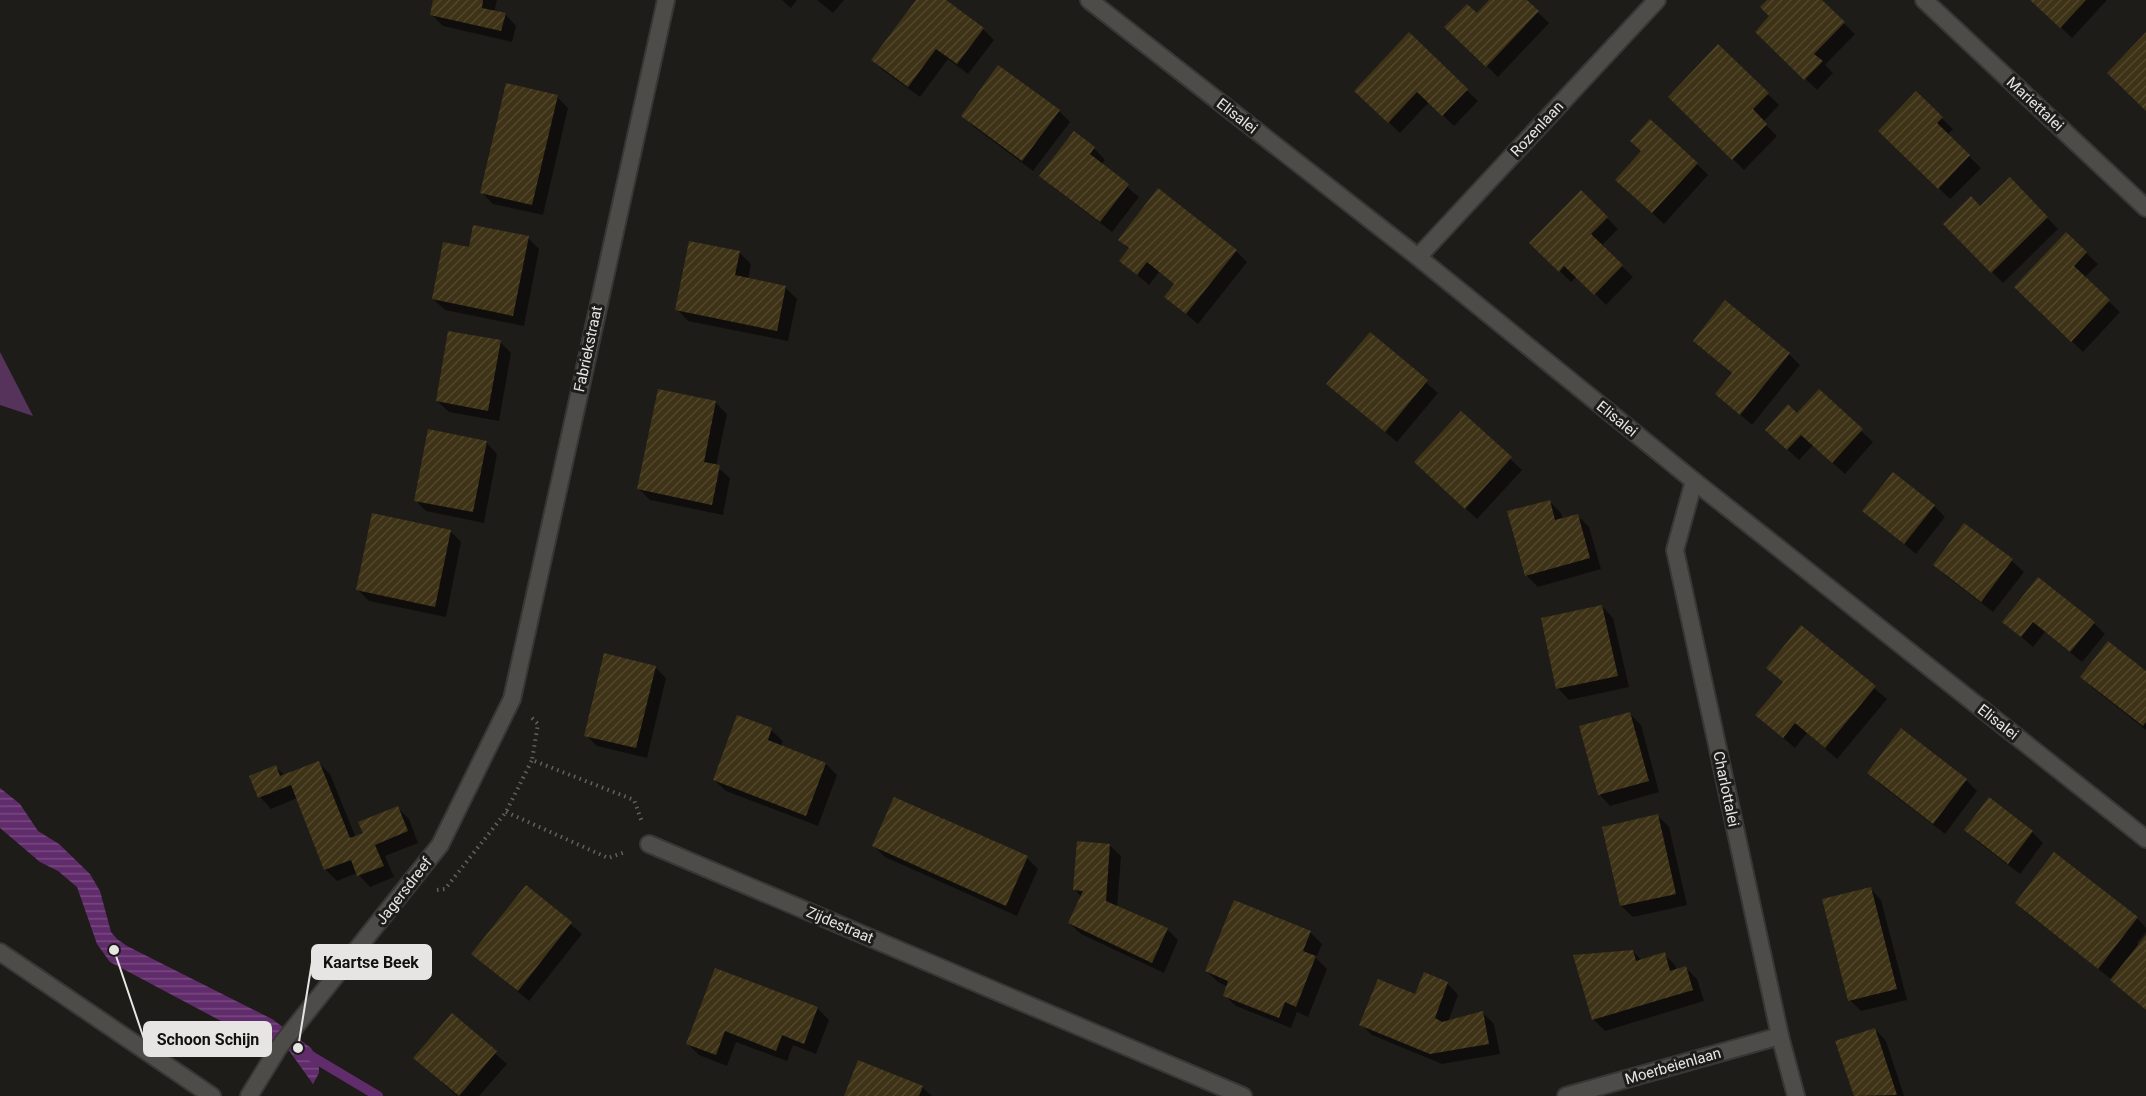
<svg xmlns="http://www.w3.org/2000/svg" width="2146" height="1096" viewBox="0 0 2146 1096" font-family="Roboto,sans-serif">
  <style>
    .green { fill: #55335b }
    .water { fill: url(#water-rules) }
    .shadow { fill: #0007 }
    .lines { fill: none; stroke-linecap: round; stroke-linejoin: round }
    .stream { stroke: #612c6b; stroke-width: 10 }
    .building { fill: url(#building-hatch) }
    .service-casing { stroke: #383736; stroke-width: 20 }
    .minor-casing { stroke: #383736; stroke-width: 20 }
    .path { stroke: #63625f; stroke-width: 4; stroke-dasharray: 1.5 4.5; stroke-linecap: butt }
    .service { stroke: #4d4c48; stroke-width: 16 }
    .minor { stroke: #4d4c48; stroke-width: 16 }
    .labels { text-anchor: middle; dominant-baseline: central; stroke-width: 6; stroke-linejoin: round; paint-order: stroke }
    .street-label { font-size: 15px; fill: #e6e5e3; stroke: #1d1c19 }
    .leader { fill: none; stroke: #e6e5e3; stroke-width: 2 }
    .callout-dot { fill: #e6e5e3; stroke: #1d1c19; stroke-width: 2 }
    .callout { fill: #e6e5e3; stroke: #e6e5e3; stroke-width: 2 }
    .callout-label { font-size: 16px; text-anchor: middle; font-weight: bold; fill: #111 }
  </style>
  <defs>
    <pattern id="water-rules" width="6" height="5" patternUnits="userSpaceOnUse" patternTransform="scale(1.5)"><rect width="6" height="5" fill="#612c6b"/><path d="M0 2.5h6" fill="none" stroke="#784a80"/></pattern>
    <pattern id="building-hatch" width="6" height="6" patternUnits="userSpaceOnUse" patternTransform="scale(1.5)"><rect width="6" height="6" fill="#3e3317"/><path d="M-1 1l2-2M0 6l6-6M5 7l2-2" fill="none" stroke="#51472d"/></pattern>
  </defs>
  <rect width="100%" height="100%" fill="#1d1c19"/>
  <polygon class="green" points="0,352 33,416 0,405"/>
  <polygon class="water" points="0,788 20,804 38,831 59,844 90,874 100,891 111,932 117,939 127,946 272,1019 311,1048 316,1056 319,1064 319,1073 313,1084 290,1052 273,1040 253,1038 110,962 97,944 77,887 58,871 40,862 0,828"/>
  <g class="shadow">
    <polygon points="435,0 497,0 494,12 505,14 516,26 512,42 443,26 431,14"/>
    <polygon points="782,0 797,0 791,8"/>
    <polygon points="817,0 844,0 833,13"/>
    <polygon points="917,0 943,0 983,29 994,40 968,74 948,59 920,97 884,71 873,60"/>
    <polygon points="1491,0 1525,0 1549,23 1498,77 1458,38"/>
    <polygon points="1769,0 1820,0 1855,34 1825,65 1833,73 1817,90 1757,32 1771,17"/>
    <polygon points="2032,0 2107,0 2072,38"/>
    <polygon points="1409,35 1478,101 1454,126 1429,102 1400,133 1356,91"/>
    <polygon points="1719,46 1779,105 1763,122 1777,136 1744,170 1670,97"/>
    <polygon points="1916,94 1953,129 1947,135 1981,168 1950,199 1891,142"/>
    <polygon points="557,97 568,108 543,215 493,204 482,193"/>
    <polygon points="1059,111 1070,122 1033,171 974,127 963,116"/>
    <polygon points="1094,148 1105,160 1101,165 1139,197 1112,232 1053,187 1041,176"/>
    <polygon points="1643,152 1697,164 1708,175 1664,224 1629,192"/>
    <polygon points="2010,179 2058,229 2003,283 1945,224 1981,208"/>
    <polygon points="1581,192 1618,229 1601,246 1633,277 1606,305 1577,276 1571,282 1531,243"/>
    <polygon points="2066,234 2098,264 2084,278 2120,312 2083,352 2027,298"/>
    <polygon points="528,238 539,249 524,326 445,310 433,299 470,248"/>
    <polygon points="1120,240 1236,251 1247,262 1198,324 1166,297 1175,285 1159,272 1149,285 1121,261 1130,250"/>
    <polygon points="740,253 751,264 748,280 785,287 797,299 788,341 688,321 677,309"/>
    <polygon points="1370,334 1438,393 1397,442 1328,384"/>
    <polygon points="1695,341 1789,354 1800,365 1752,425 1717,394 1733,374"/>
    <polygon points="500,342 511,353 499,421 449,412 437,401"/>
    <polygon points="1819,391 1873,442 1845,474 1813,445 1799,460 1778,441 1797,415"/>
    <polygon points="715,402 727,414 716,466 730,478 723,515 650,500 639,489"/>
    <polygon points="1461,413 1522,470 1477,519 1427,473"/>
    <polygon points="486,442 497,454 484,523 426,511 415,500"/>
    <polygon points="1549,501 1561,513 1563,520 1578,516 1589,527 1601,569 1538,587 1526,575"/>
    <polygon points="1934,506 1945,517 1916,554 1864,511"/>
    <polygon points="1965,525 2012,561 2024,572 1993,612 1946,576 1935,565"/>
    <polygon points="450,531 461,542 446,617 369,601 358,590"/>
    <polygon points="2038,579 2094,623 2105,634 2082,662 2045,632 2033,647 2004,622"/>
    <polygon points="1602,606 1613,618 1629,687 1569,700 1558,688"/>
    <polygon points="1802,627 1887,699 1837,759 1807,733 1795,748 1757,715 1784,683"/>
    <polygon points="655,667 666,678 647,758 597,746 586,735"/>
    <polygon points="2146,672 2146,730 2093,688 2082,677"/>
    <polygon points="1630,714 1641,725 1659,792 1610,806 1599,794"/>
    <polygon points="771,730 783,741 780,747 826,764 837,775 818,826 726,791 714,780"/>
    <polygon points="319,763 330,774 356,838 365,834 398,808 409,819 418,843 385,856 394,877 370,887 357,873 337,881 325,869 297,798 271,809 260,797 276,767 285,776"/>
    <polygon points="1869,772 1966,780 1977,791 1945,834 1880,784"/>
    <polygon points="1658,816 1669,827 1687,905 1633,917 1621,906"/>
    <polygon points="1966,830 2032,832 2043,843 2020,874 1977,841"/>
    <polygon points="1109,845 1121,856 1117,908 1167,929 1178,940 1164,973 1081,934 1069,923 1082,897 1075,890"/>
    <polygon points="874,846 1027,858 1038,869 1017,916 885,857"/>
    <polygon points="526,887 582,934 529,1001 473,954"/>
    <polygon points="1870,888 1881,900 1907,1000 1861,1011 1850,1000"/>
    <polygon points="2017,903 2137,918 2146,928 2146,932 2137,943 2139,945 2146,937 2146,1010 2111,979 2028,914"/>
    <polygon points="1310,932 1322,944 1316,958 1327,969 1308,1017 1297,1012 1291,1028 1236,1006 1224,995 1228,987 1218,982 1206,971"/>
    <polygon points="1633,951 1642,961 1664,954 1675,965 1677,971 1686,968 1697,979 1704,1001 1605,1031 1593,1019"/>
    <polygon points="716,970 817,1008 829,1020 816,1054 793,1045 787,1061 736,1042 727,1066 699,1055 688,1044"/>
    <polygon points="1447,983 1458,995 1448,1022 1483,1013 1494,1024 1500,1054 1442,1064 1372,1035 1361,1024 1416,996"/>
    <polygon points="452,1015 507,1064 479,1096 457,1096 415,1058"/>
    <polygon points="1875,1029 1886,1041 1904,1096 1856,1096 1837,1042"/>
    <polygon points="922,1087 932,1096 845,1096"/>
  </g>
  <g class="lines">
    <polyline class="stream" points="306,1053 378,1096"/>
  </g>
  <g class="building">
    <polygon points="433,0 483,0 482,8 506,13 501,31 430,15"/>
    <polygon points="916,0 946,0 984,28 957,64 936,49 908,87 871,60"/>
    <polygon points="1489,0 1527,0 1539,11 1486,67 1444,27 1467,4 1477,13"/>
    <polygon points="1767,0 1822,0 1845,22 1814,54 1823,61 1804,80 1755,32 1769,16 1760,7"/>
    <polygon points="2030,0 2086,0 2060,28"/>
    <polygon points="1409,32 1468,89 1442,116 1417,92 1388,123 1354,91"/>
    <polygon points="2146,32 2146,111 2107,73"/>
    <polygon points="1718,44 1769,93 1753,109 1767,124 1732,160 1668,97"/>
    <polygon points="998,65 1060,110 1022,161 961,116"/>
    <polygon points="506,83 558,95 532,205 480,193"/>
    <polygon points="1916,91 1943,117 1937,123 1970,155 1938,189 1878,131"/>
    <polygon points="1650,119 1698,163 1652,213 1615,180 1641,151 1630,141"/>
    <polygon points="1074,131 1095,147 1090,154 1129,184 1100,222 1039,176"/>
    <polygon points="2010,177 2048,217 1991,273 1943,224 1971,196 1980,206"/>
    <polygon points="1158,188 1237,250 1186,314 1164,297 1174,284 1147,262 1137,275 1119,261 1129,248 1118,240"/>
    <polygon points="1581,190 1608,217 1591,234 1623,265 1594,295 1564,266 1559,272 1529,243"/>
    <polygon points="473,225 529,236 513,316 432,299 443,242 469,247"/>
    <polygon points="2066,232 2087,252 2074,266 2110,300 2071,342 2014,287"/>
    <polygon points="689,241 740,251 735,275 786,286 777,331 675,310"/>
    <polygon points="1725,300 1790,353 1740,415 1715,394 1732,373 1693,341"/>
    <polygon points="448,331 501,340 488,411 436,401"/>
    <polygon points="1370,332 1428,380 1385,432 1326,384"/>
    <polygon points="658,389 716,401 704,462 720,465 712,505 637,489"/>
    <polygon points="1819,389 1863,429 1832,463 1801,435 1787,450 1765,430 1788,404 1797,413"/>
    <polygon points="1461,411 1512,457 1465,509 1414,462"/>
    <polygon points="428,429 487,441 473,512 414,501"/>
    <polygon points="1893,472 1935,505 1904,544 1862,511"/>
    <polygon points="1550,500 1555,520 1578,514 1590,558 1525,576 1507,511"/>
    <polygon points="372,513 451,530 435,607 356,590"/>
    <polygon points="1964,523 2013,559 1981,602 1933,565"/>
    <polygon points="2038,577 2095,622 2070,652 2033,622 2021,637 2002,622"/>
    <polygon points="1602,605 1618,676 1556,689 1541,618"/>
    <polygon points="1801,625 1876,686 1825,748 1795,723 1783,738 1755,715 1783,682 1766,668"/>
    <polygon points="2108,641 2146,671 2146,722 2143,726 2080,677"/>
    <polygon points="604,653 656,666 636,748 584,736"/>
    <polygon points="1630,712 1649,781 1598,795 1579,726"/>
    <polygon points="737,715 772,728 768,740 826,763 806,816 713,780"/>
    <polygon points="1901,728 1967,779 1933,824 1867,773"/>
    <polygon points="319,761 350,838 363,833 358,822 398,806 408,831 375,845 384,866 357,876 351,860 324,870 291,785 258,798 249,776 276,765 280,776"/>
    <polygon points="894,797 1028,856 1006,906 872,846"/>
    <polygon points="1989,797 2033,831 2008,864 1964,830"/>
    <polygon points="1658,814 1676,894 1620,906 1602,827"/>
    <polygon points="1077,841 1110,844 1106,901 1168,928 1152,963 1068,923 1083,891 1073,890"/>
    <polygon points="2054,852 2138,917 2098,969 2015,903"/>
    <polygon points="526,885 572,922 518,991 471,954"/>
    <polygon points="1871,887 1897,989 1848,1001 1822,899"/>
    <polygon points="1234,900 1311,931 1303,951 1316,956 1296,1007 1285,1002 1279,1018 1223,996 1228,981 1205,971"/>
    <polygon points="2146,935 2146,1010 2110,980"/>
    <polygon points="1633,950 1636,961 1665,952 1670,971 1686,966 1693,990 1592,1020 1573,955"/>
    <polygon points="715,968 818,1007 804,1044 782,1035 776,1051 725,1031 716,1055 686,1044"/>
    <polygon points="1424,972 1448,982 1435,1018 1442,1022 1483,1011 1489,1044 1430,1054 1359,1025 1378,979 1415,994"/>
    <polygon points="452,1013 497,1051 459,1096 413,1058"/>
    <polygon points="1875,1028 1897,1095 1854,1096 1835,1041"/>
    <polygon points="858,1060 923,1086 919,1096 844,1096"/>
  </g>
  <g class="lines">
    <g class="service-casing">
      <polyline id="service" points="0,952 212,1096"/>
    </g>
    <g class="minor-casing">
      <g id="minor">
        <polyline points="1089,0 1418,257 1694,481 2146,839"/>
        <polyline points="1924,0 2146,208"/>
        <polyline points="1418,257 1657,0"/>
        <polyline points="1694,481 1675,550 1780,1036 1796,1096"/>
        <polyline points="649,844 1243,1096"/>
        <polyline points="249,1096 279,1047 440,845 512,699 666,0"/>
        <polyline points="1566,1096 1780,1036"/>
      </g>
    </g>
    <g class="path">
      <polyline points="532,718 538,724 532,760 634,800 642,822"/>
      <polyline points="506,812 608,858 625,852"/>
      <polyline points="437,890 445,889 506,812 532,760"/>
    </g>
    <use href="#service" class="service"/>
    <use href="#minor" class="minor"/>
  </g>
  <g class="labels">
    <g class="street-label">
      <text transform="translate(2035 104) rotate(43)">Mariettalei</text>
      <text transform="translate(1237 116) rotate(38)">Elisalei</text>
      <text transform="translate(1537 129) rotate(-47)">Rozenlaan</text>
      <text transform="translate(588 349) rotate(-78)">Fabriekstraat</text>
      <text transform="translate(1617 419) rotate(39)">Elisalei</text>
      <text transform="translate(1998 722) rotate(38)">Elisalei</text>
      <text transform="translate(1726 789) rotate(78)">Charlottalei</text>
      <text transform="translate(404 891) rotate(-52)">Jagersdreef</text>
      <text transform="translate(840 925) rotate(23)">Zijdestraat</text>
      <text transform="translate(1673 1066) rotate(-16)">Moerbeienlaan</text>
    </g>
  </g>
  <path class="leader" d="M298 1048L312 962M114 950L144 1039"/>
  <g class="callout-dot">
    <circle cx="298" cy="1048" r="6"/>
    <circle cx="114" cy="950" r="6"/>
  </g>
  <g class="callout">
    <rect x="312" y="945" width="119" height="34" rx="6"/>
    <rect x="144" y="1022" width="127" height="34" rx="6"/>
  </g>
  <g class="callout-label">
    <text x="371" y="968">Kaartse Beek</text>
    <text x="208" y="1045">Schoon Schijn</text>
  </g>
</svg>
